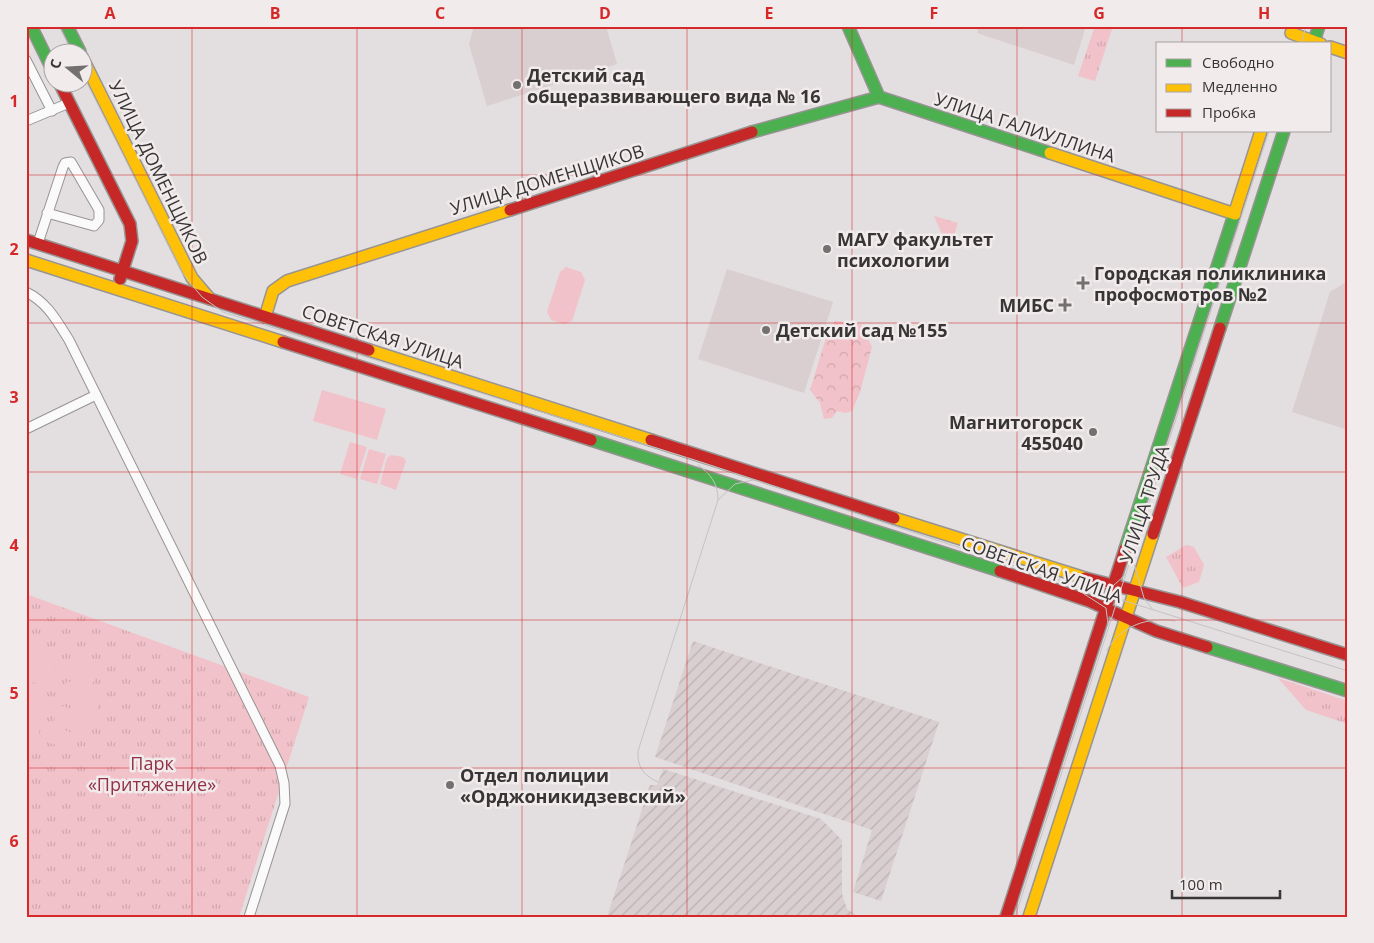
<svg xmlns="http://www.w3.org/2000/svg" width="1374" height="943" viewBox="0 0 1374 943" font-family="'Open Sans',sans-serif">
  <style>
    .built { fill: #d9ced0 }
    .industrial { fill: url(#industrial-furrows) }
    .grass { fill: url(#grass-tufts) }
    .forest { fill: url(#forest-crowns) }
    .pitch { fill: #f2c2ca }
    .lines { fill: none; stroke-linecap: round; stroke-linejoin: round }
    .street-casing { stroke: #979494; stroke-width: 11 }
    .fast-casing { stroke: #979494; stroke-width: 14 }
    .slow-casing { stroke: #979494; stroke-width: 14 }
    .jam-casing { stroke: #979494; stroke-width: 14 }
    .street { stroke: #fbfafa; stroke-width: 9 }
    .fast { stroke: #4caf50; stroke-width: 11 }
    .slow { stroke: #ffc107; stroke-width: 11 }
    .jam { stroke: #c62828; stroke-width: 11 }
    .tram { stroke: #c4c3c3; stroke-width: 1 }
    .grid { fill: none; stroke: #d62828; stroke-width: 1; stroke-opacity: 0.55 }
    .poi-dot { fill: #737070; stroke: #f1ebeb; stroke-width: 2 }
    .labels { text-anchor: middle; dominant-baseline: central; stroke-width: 5; stroke-linejoin: round; paint-order: stroke }
    .poi-label { font-size: 18px; font-weight: bold; fill: #373535; stroke: #f1ebeb; text-anchor: start }
    .street-label { font-size: 18px; fill: #373535; stroke: #f1ebeb }
    .park-label { font-size: 18px; fill: #923048; stroke: #f1ebeb }
    .neatline { fill: none; stroke: #d62828; stroke-width: 2 }
    .grid-label { font-size: 16px; text-anchor: middle; font-weight: bold; fill: #d62828 }
  </style>
  <defs>
    <pattern id="industrial-furrows" width="10" height="10" patternUnits="userSpaceOnUse" patternTransform="scale(1.25)"><rect width="10" height="10" fill="#d9ced0"/><path d="M-1 1l2-2M0 10L10 0M9 11l2-2" fill="none" stroke="#bbb2b3"/></pattern>
    <pattern id="grass-tufts" width="24" height="20" patternUnits="userSpaceOnUse" patternTransform="scale(1.25)"><rect width="24" height="20" fill="#f2c2ca"/><path d="M3 7l-1-3M5 7V3M7 7l1-3M15 17l-1-3M17 17v-4M19 17l1-3" fill="none" stroke="#d0a7ae"/></pattern>
    <pattern id="forest-crowns" width="20" height="18" patternUnits="userSpaceOnUse" patternTransform="scale(1.25)"><rect width="20" height="18" fill="#f2c2ca"/><path d="M2 6a3 3 0 1 1 6 0M12 15a3 3 0 1 1 6 0" fill="none" stroke="#d0a7ae"/></pattern>
  </defs>
  <rect width="100%" height="100%" fill="#e3dedf"/>
  <g class="built">
    <polygon points="474,26 606,26 617,64 487,106 469,44"/>
    <polygon points="979,26 1086,26 1074,65 977,33"/>
    <polygon points="727,269 833,302 804,393 698,359"/>
    <polygon points="1348,281 1348,430 1292,412 1330,292"/>
  </g>
  <g class="industrial">
    <polygon points="693,641 939,722 881,901 853,892 872,830 655,757"/>
    <polygon points="663,769 821,819 842,840 842,894 847,909 859,917 607,917 650,785 657,785"/>
  </g>
  <g class="grass">
    <polygon points="1095,26 1113,26 1095,81 1078,76"/>
    <polygon points="934,216 958,223 949,250"/>
    <polygon points="1186,545 1194,547 1204,565 1199,582 1183,588 1166,557"/>
    <polygon points="26,594 309,697 239,917 26,917"/>
    <polygon points="1278,678 1348,701 1348,724 1306,710"/>
  </g>
  <polygon class="forest" points="835,321 861,324 872,347 860,392 852,411 846,413 837,411 832,418 824,419 820,403 810,390 828,331"/>
  <g class="pitch">
    <polygon points="566,267 581,272 585,280 572,321 564,324 551,320 547,312 560,272"/>
    <polygon points="322,390 386,409 377,440 313,421"/>
    <polygon points="350,442 367,447 357,479 340,474"/>
    <polygon points="369,449 386,454 377,484 360,479"/>
    <polygon points="391,455 403,457 406,461 396,490 380,484 387,458"/>
    <polygon points="32,646 60,655 49,688 26,680 26,662"/>
    <polygon points="74,658 98,666 93,683 69,675"/>
    <polygon points="67,681 102,693 97,711 61,699"/>
    <polygon points="26,693 49,701 38,736 26,732"/>
    <polygon points="59,705 95,717 89,734 53,723"/>
    <polygon points="52,726 76,734 70,750 47,742"/>
  </g>
  <g class="lines">
    <g class="street-casing">
      <g id="street">
        <polyline points="26,60 52,111"/>
        <polyline points="26,121 69,103"/>
        <polyline points="38,243 63,167 65,163 71,162 99,210 99,220 94,226 47,213"/>
        <path d="M 26,292 C 47,302 57,321 69,340 L 280,766 L 284,783 L 285,804 L 249,917"/>
        <polyline points="26,429 96,395"/>
      </g>
    </g>
    <g class="fast-casing">
      <g id="fast">
        <polyline points="31,26 52,69"/>
        <polyline points="67,26 80,52"/>
        <polyline points="848,26 879,97 1050,153"/>
        <polyline points="1313,44 1319,26"/>
        <polyline points="752,132 879,97"/>
        <polyline points="1220,328 1284,131"/>
        <polyline points="591,440 1000,571"/>
        <polyline points="1125,549 1235,212"/>
        <polyline points="1207,647 1348,691"/>
      </g>
    </g>
    <g class="slow-casing">
      <g id="slow">
        <polyline points="1291,33 1321,44"/>
        <polyline points="1330,47 1348,53"/>
        <polyline points="82,57 192,278 210,299"/>
        <polyline points="1050,153 1235,214"/>
        <polyline points="1235,212 1261,131"/>
        <polyline points="26,260 283,342"/>
        <polyline points="265,317 273,291 287,281 510,210"/>
        <polyline points="369,350 651,440"/>
        <polyline points="894,518 1085,578"/>
        <polyline points="1029,917 1153,534"/>
      </g>
    </g>
    <g class="jam-casing">
      <g id="jam">
        <polyline points="59,82 130,224 132,241 120,279"/>
        <polyline points="510,210 752,132"/>
        <polyline points="26,240 369,350"/>
        <polyline points="283,342 591,440"/>
        <polyline points="651,440 894,518"/>
        <polyline points="1153,534 1220,328"/>
        <polyline points="1000,571 1089,601 1156,631 1207,647"/>
        <polyline points="1085,578 1180,602 1348,655"/>
        <polyline points="1006,917 1125,549"/>
      </g>
    </g>
    <use href="#street" class="street"/>
    <use href="#fast" class="fast"/>
    <use href="#slow" class="slow"/>
    <use href="#jam" class="jam"/>
    <g class="tram">
      <polyline points="59,26 72,52"/>
      <polyline points="1301,44 1306,26"/>
      <polyline points="82,73 183,274 202,297 223,312 701,462 1033,572 1348,671"/>
      <polyline points="718,500 735,484 753,480"/>
      <polyline points="1133,560 1144,598 1153,610"/>
      <polyline points="1096,590 1113,586 1126,574"/>
      <polyline points="1081,592 1106,608 1108,624"/>
      <path d="M 1107,650 C 1120,626 1149,616 1175,621"/>
      <path d="M 658,782 C 644,776 637,767 638,751 L 718,500 C 718,484 711,474 698,465"/>
      <polyline points="1015,917 1269,131"/>
    </g>
  </g>
  <path class="grid" d="M 192,26 L 192,917M 357,26 L 357,917M 522,26 L 522,917M 687,26 L 687,917M 852,26 L 852,917M 1017,26 L 1017,917M 1182,26 L 1182,44M 1182,131 L 1182,917M 26,175 L 1348,175M 26,323 L 1348,323M 26,472 L 1348,472M 26,620 L 1348,620M 26,768 L 1348,768"/>
  <g class="poi-dot">
    <circle cx="517" cy="85" r="5"/>
    <circle cx="827" cy="249" r="5"/>
    <path d="M1080.5 275.5h5v5h5v5h-5v5h-5v-5h-5v-5h5z"/>
    <path d="M1062.5 297.5h5v5h5v5h-5v5h-5v-5h-5v-5h5z"/>
    <circle cx="766" cy="330" r="5"/>
    <circle cx="1093" cy="432" r="5"/>
    <circle cx="450" cy="785" r="5"/>
  </g>
  <g class="labels">
    <g class="poi-label">
      <text x="527" y="75">Детский сад<tspan x="527" dy="21">общеразвивающего вида № 16</tspan></text>
      <text x="837" y="239">МАГУ факультет<tspan x="837" dy="21">психологии</tspan></text>
      <text x="1094" y="273">Городская поликлиника<tspan x="1094" dy="21">профосмотров №2</tspan></text>
      <text x="1054" y="305" text-anchor="end">МИБС</text>
      <text x="776" y="330">Детский сад №155</text>
      <text x="1083" y="422" text-anchor="end">Магнитогорск<tspan x="1083" dy="21">455040</tspan></text>
      <text x="460" y="775">Отдел полиции<tspan x="460" dy="21">«Орджоникидзевский»</tspan></text>
    </g>
    <g class="street-label">
      <text transform="translate(1025 127) rotate(18)">УЛИЦА ГАЛИУЛЛИНА</text>
      <text transform="translate(159 172) rotate(64)">УЛИЦА ДОМЕНЩИКОВ</text>
      <text transform="translate(547 179) rotate(-17)">УЛИЦА ДОМЕНЩИКОВ</text>
      <text transform="translate(383 336) rotate(18)">СОВЕТСКАЯ УЛИЦА</text>
      <text transform="translate(1144 504) rotate(-72)">УЛИЦА ТРУДА</text>
      <text transform="translate(1042 569) rotate(19)">СОВЕТСКАЯ УЛИЦА</text>
    </g>
    <g class="park-label">
      <text x="152" y="763">Парк<tspan x="152" dy="21">«Притяжение»</tspan></text>
    </g>
  </g>
  <rect width="1374" height="943" fill="none" stroke="#f1ebeb" stroke-width="55"/>
  <rect x="1156" y="42" width="175" height="90" fill="#f1ebeb" stroke="#a7a2a2"/>
  <rect x="1166" y="59" width="25" height="8" fill="#4caf50" stroke="#a7a2a2"/>
  <text x="1202" y="68" font-size="15" fill="#373535">Свободно</text>
  <rect x="1166" y="84" width="25" height="8" fill="#ffc107" stroke="#a7a2a2"/>
  <text x="1202" y="92" font-size="15" fill="#373535">Медленно</text>
  <rect x="1166" y="109" width="25" height="8" fill="#c62828" stroke="#a7a2a2"/>
  <text x="1202" y="118" font-size="15" fill="#373535">Пробка</text>
  <g transform="translate(68 68) rotate(288)"><circle r="24" fill="#f1ebeb" stroke="#a7a2a2"/>
  <path d="M0-4L9 19L0 12L-9 19Z" fill="#737070"/>
  <text y="-8" font-size="14" font-weight="bold" text-anchor="middle" fill="#373535">С</text>
  </g>
  <path d="M1172 890v8h108v-8" fill="none" stroke="#373535" stroke-width="2.5"/>
  <text x="1179" y="890" font-size="15" fill="#373535" stroke="#f1ebeb" stroke-width="4" paint-order="stroke">100 m</text>
  <rect x="28" y="28" width="1318" height="888" class="neatline"/>
  <g class="grid-label">
    <text x="110" y="19">A</text>
    <text x="275" y="19">B</text>
    <text x="440" y="19">C</text>
    <text x="605" y="19">D</text>
    <text x="769" y="19">E</text>
    <text x="934" y="19">F</text>
    <text x="1099" y="19">G</text>
    <text x="1264" y="19">H</text>
    <text x="14" y="107">1</text>
    <text x="14" y="255">2</text>
    <text x="14" y="403">3</text>
    <text x="14" y="551">4</text>
    <text x="14" y="699">5</text>
    <text x="14" y="847">6</text>
  </g>
</svg>
